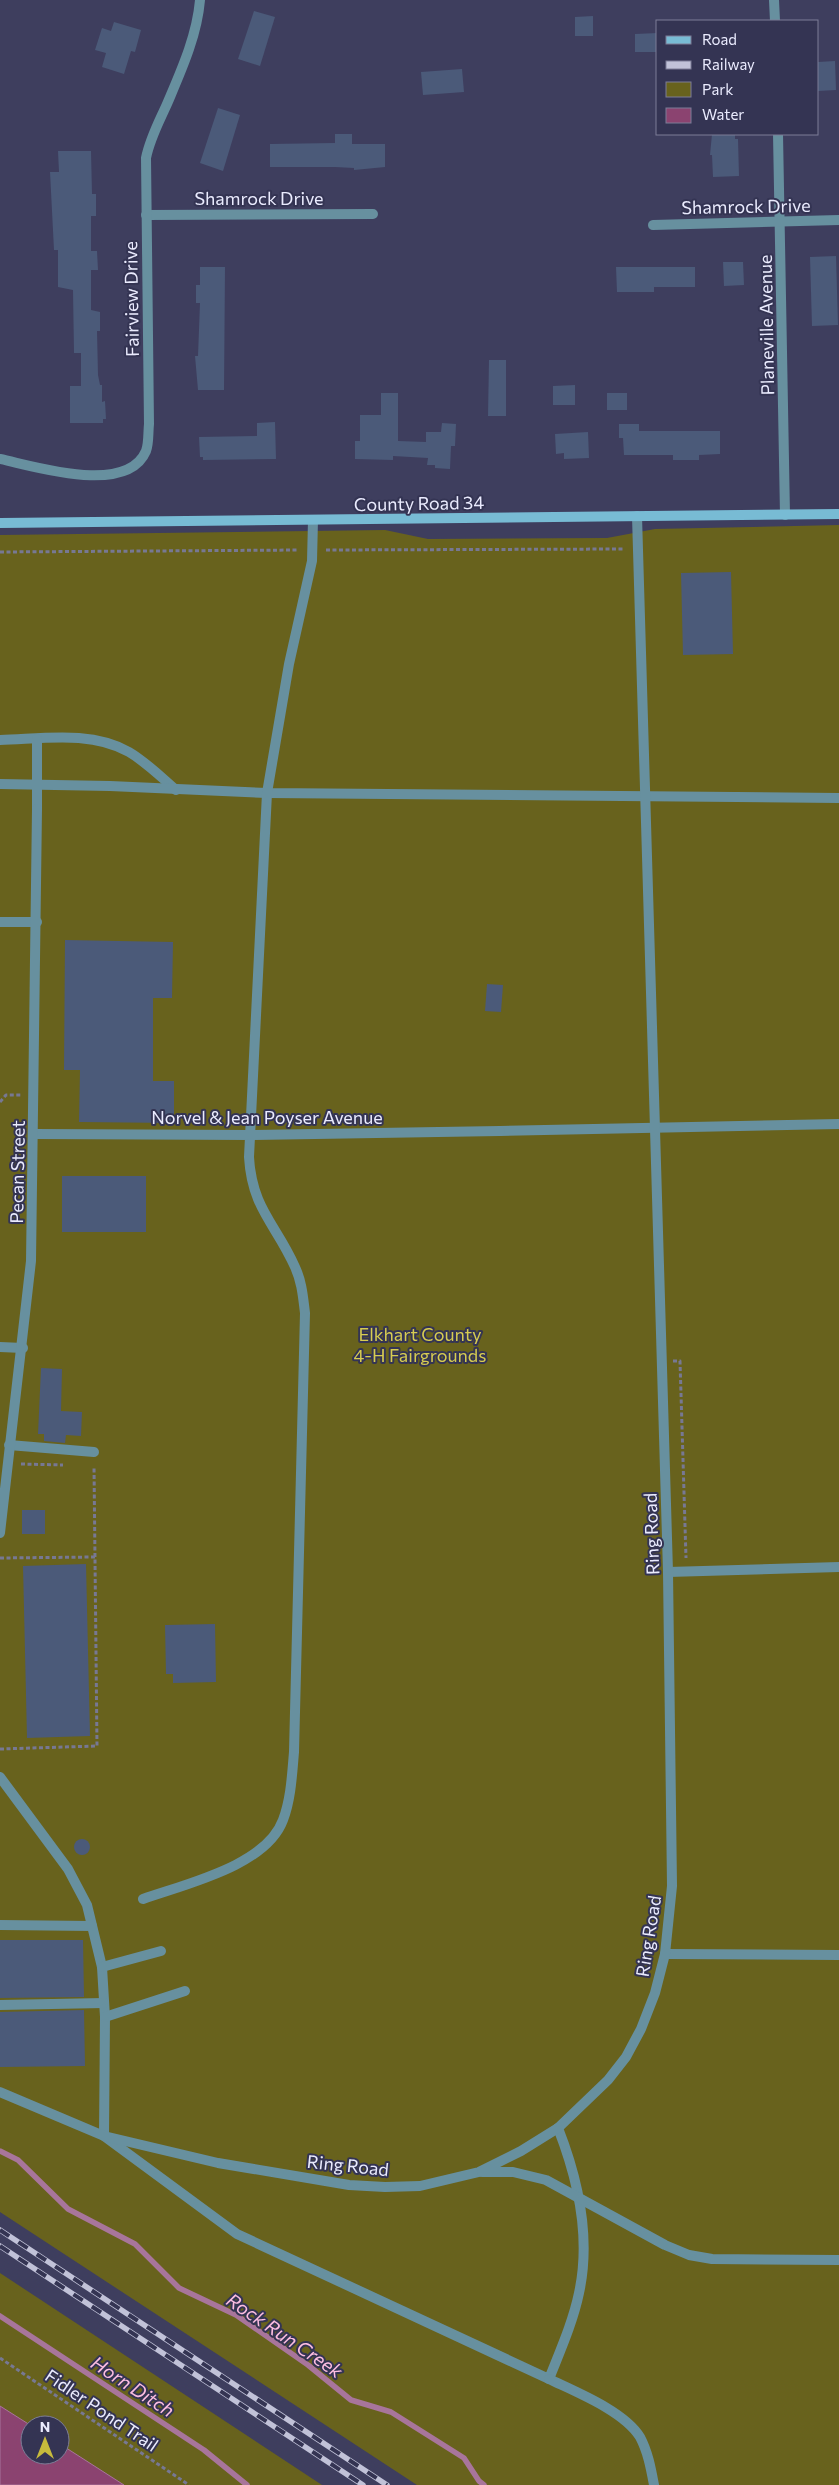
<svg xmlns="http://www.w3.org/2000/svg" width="839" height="2485" viewBox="0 0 839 2485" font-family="Commissioner,sans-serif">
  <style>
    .green { fill: #68621d; fill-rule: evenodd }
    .water { fill: #8b4370; stroke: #a8759b }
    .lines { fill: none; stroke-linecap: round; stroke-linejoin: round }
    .stream { stroke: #a8759b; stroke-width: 5.5 }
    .building { fill: #4b5a79 }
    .path { stroke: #777893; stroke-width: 3; stroke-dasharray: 4 2.5; stroke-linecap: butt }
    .lane { stroke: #67909f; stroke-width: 10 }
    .street { stroke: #67909f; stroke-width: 10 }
    .secondary { stroke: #78bbd4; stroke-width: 10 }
    .rail-casing { stroke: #c1c2d8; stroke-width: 5.5 }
    .rail { stroke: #343453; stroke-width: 4; stroke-dasharray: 11; stroke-linecap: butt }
    .labels { text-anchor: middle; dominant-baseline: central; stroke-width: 4; stroke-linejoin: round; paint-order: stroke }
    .street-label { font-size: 18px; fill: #eaebfe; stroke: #343453 }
    .park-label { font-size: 18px; fill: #d7cc51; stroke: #343453 }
    .water-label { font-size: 19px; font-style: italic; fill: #fcbde1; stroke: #343453 }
  </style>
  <rect width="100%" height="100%" fill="#3e3e5e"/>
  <g class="green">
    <polygon points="839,525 839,2485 417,2485 0,2212 0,535 385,530 428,539 607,538 655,529"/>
    <path d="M 0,2273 L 322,2485 L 0,2485 ZM 30,2425 L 60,2425 L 60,2455 L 30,2455 Z"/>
  </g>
  <polygon class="water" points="0,2406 30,2425 30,2455 60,2455 60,2444 124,2485 0,2485"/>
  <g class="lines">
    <g class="stream">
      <polyline points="0,2151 18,2160 68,2209 135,2244 179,2288 236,2315 308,2365 351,2400 391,2412 464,2458 479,2481 484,2485"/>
      <polyline points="0,2316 204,2450 247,2485"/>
    </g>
  </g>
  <g class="building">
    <polygon points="254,11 275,17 260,66 238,59"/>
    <polygon points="593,16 593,36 575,36 575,17"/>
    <polygon points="114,22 141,30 135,52 131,51 124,74 102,67 106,53 95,50 102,28 111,31"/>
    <polygon points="658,33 658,52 635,52 635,34"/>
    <polygon points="835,61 836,90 818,91 818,62"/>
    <polygon points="462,69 464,92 423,95 421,72"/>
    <polygon points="218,108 240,115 223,171 200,163"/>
    <polygon points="335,134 352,134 352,144 385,144 385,167 354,170 354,168 335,167 270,167 270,144 335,143"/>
    <polygon points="712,134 735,134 735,139 738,139 739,176 713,177 712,155 710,155"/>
    <polygon points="58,151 91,151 92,194 96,194 96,216 91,216 91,251 97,251 98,270 91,270 91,310 100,312 100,331 97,331 98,375 100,385 102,385 102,402 105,401 106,419 103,419 103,423 70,423 70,386 81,386 81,353 74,353 73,290 58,287 58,250 54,250 50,172 59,172"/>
    <polygon points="836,256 838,325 812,326 810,257"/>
    <polygon points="723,262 743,262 744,285 724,286"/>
    <polygon points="200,267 225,267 224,390 198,390 195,356 198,356 200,303 196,303 196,285 200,285"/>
    <polygon points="616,267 695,267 695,287 654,287 654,292 617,292"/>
    <polygon points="489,360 506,360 506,416 488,416"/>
    <polygon points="575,385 575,405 553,405 553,386"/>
    <polygon points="381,393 398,393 398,441 426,442 426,432 441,432 442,423 456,424 455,446 451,446 450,469 435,468 435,465 427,465 428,458 393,456 393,460 355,459 355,441 360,441 360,415 381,415"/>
    <rect x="607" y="393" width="20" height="17"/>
    <polygon points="275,422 276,459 203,460 203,457 200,457 199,437 257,436 257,423"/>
    <polygon points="619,424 639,424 639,431 720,431 720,454 699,455 699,460 673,460 673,455 624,455 623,438 619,438"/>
    <polygon points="588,432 589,458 564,459 564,453 556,454 555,434"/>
    <polygon points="731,572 733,654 683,655 681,573"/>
    <polygon points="65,940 173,942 172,998 153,998 153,1081 174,1081 174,1123 79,1122 80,1070 64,1070"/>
    <polygon points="487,984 503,985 501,1012 485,1011"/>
    <rect x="62" y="1176" width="84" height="56"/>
    <polygon points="41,1368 62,1369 61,1411 82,1412 81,1436 66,1435 65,1443 44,1441 44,1434 38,1434"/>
    <rect x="22" y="1510" width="23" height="24"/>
    <polygon points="86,1564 90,1736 27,1738 23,1566"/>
    <polygon points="215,1624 216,1682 173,1683 173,1674 166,1674 165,1625"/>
    <circle cx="82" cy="1847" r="8"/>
    <polygon points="0,1940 83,1940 84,1997 0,1998"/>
    <polygon points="84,2010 85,2066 0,2067 0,2012"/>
  </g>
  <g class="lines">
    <g class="path">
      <polyline points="326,550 624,549"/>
      <polyline points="0,552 299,550"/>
      <polyline points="0,1102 6,1095 21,1095"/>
      <polyline points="673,1361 680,1361 686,1558"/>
      <polyline points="21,1464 63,1465"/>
      <polyline points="0,1558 95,1557"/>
      <polyline points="0,1749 97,1746 94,1466"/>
      <polyline points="0,2358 189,2485"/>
    </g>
    <g class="lane">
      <path d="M 0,740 C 41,739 91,730 129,752 C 146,762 161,777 176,790"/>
      <polyline points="0,784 110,786 267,793 839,798"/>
      <polyline points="37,809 37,739"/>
      <polyline points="500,1131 839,1124"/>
      <polyline points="668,1572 839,1567"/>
      <path d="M 0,1777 L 68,1869 L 87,1905 L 102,1967 L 105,2017 L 104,2136 L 237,2234 L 549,2379 C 560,2351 573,2322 579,2293 C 591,2238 578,2179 558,2128"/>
      <path d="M 143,1899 C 185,1884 266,1866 283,1820 C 291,1799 292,1775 294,1752 L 305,1313 C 303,1297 302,1282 295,1267 C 276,1224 252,1209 249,1157 L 267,793 L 289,664 L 312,561 L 313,520"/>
      <polyline points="0,1925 92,1926"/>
      <polyline points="665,1954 839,1955"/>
      <polyline points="102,1967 161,1951"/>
      <polyline points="0,2005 104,2003"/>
      <polyline points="105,2017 185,1991"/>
      <polyline points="0,2092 104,2136 218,2163 349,2185 385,2187 420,2186 479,2172 521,2151 558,2128 608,2080 626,2057 641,2029 655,1993 665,1954 672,1886 668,1572 637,516"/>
      <polyline points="482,2172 513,2172 546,2180 665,2245 689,2255 712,2259 839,2260"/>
      <path d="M 549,2379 C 576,2392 624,2411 640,2437 C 648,2452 651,2469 654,2485"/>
    </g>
    <g class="street">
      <polyline points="774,0 775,21"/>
      <polyline points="778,134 785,515"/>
      <polyline points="146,215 373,214"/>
      <polyline points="653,225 839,220"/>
      <path d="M 0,459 C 34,466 127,496 146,451 C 149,443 148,433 149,424 L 146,158 C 150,138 159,122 167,104 C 181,71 197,36 200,0"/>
      <polyline points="0,922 37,922"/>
      <polyline points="34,1134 250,1135 500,1131"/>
      <polyline points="0,1347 23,1348"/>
      <polyline points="9,1445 94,1452"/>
      <polyline points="0,1533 31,1261 37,809"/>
    </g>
    <polyline class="secondary" points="0,523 839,514"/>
    <g class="rail-casing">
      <g id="rail">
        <polyline points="0,2230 387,2485"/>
        <polyline points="0,2246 363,2485"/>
      </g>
    </g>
    <use href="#rail" class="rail"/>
  </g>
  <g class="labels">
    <g class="street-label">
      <text x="259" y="198">Shamrock Drive</text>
      <text transform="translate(746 206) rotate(-1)">Shamrock Drive</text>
      <text transform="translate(131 299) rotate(-91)">Fairview Drive</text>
      <text transform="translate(766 325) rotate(-91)">Planeville Avenue</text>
      <text transform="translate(419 503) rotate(-1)">County Road 34</text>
      <text x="267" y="1117">Norvel &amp; Jean Poyser Avenue</text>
      <text transform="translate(17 1172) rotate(-89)">Pecan Street</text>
      <text transform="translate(651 1534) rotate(-92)">Ring Road</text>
      <text transform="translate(648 1936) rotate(-81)">Ring Road</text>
      <text transform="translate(348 2165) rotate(6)">Ring Road</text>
      <text transform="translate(102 2410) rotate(34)">Fidler Pond Trail</text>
    </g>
    <g class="park-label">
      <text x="420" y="1334">Elkhart County<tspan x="420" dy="21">4-H Fairgrounds</tspan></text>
    </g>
    <g class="water-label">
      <text transform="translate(285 2335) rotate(34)">Rock Run Creek</text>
      <text transform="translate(133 2386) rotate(33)">Horn Ditch</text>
    </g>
  </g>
  <rect x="656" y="20" width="162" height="115" fill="#343453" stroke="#7d7d97"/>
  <rect x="666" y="36" width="25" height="8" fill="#78bbd4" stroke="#7d7d97"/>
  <text x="702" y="45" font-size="15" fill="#eaebfe">Road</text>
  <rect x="666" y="61" width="25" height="8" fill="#c1c2d8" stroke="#7d7d97"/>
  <text x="702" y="70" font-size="15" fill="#eaebfe">Railway</text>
  <rect x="666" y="82" width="25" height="15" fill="#68621d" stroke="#7d7d97"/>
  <text x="702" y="95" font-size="15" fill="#eaebfe">Park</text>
  <rect x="666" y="108" width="25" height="15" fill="#8b4370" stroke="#7d7d97"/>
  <text x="702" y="120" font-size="15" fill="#eaebfe">Water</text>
  <g transform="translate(45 2440)"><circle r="24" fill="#343453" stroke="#7d7d97"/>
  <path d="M0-4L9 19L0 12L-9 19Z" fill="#c7bb3c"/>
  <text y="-8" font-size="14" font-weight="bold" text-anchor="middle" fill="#eaebfe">N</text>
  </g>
</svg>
